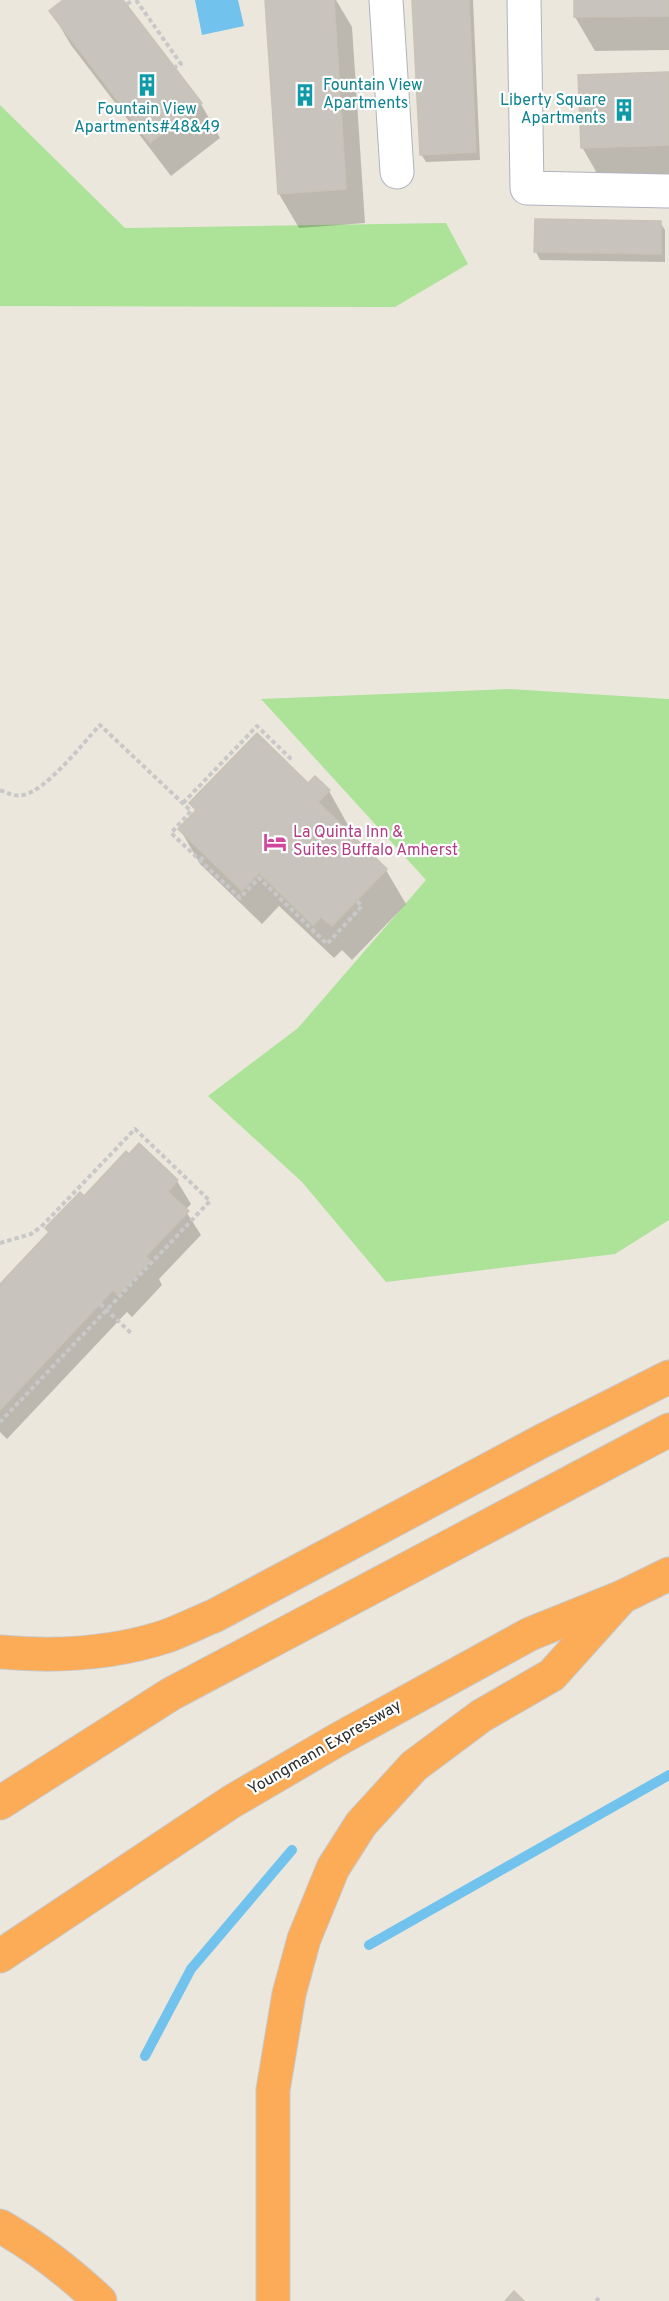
<svg xmlns="http://www.w3.org/2000/svg" width="669" height="2301" viewBox="0 0 669 2301" font-family="Overpass,sans-serif">
  <style>
    .green { fill: #ade299 }
    .water { fill: #71c3ed }
    .shadow { fill: #0003 }
    .lines { fill: none; stroke-linecap: round; stroke-linejoin: round }
    .stream { stroke: #71c3ed; stroke-width: 10 }
    .building { fill: #c8c3bc; stroke: #c8c3b6; stroke-width: 1.5 }
    .street-casing { stroke: #b0b2be; stroke-width: 35 }
    .highway-casing { stroke: #c8c8c8; stroke-width: 35 }
    .path { stroke: #c8c8c8; stroke-width: 4; stroke-dasharray: 4.5 3; stroke-linecap: butt }
    .street { stroke: #fff; stroke-width: 33 }
    .highway { stroke: #fcab57; stroke-width: 33 }
    .labels { text-anchor: middle; dominant-baseline: central; stroke-width: 4.5; stroke-linejoin: round; paint-order: stroke }
    .culture-label { font-size: 16px; fill: #0d838f; stroke: #fff; text-anchor: start }
    .hotel-label { font-size: 16px; fill: #b23c85; stroke: #fff; text-anchor: start }
    .street-label { font-size: 16px; fill: #2a2a2a; stroke: #fff }
  </style>
  <rect width="100%" height="100%" fill="#ece7dd"/>
  <g class="green">
    <polygon points="0,105 125,228 446,223 468,264 395,307 0,306"/>
    <polygon points="510,689 669,699 669,1220 615,1254 386,1282 302,1182 208,1096 298,1028 426,880 261,699"/>
  </g>
  <polygon class="water" points="195,0 238,0 244,26 202,35"/>
  <g class="shadow">
    <polygon points="66,0 121,0 201,104 220,138 171,176 71,45 51,11"/>
    <polygon points="266,0 336,0 352,27 365,223 299,228 279,194"/>
    <polygon points="414,0 473,0 480,160 426,162 421,154"/>
    <polygon points="575,0 669,0 669,50 595,51 575,17"/>
    <polygon points="669,74 669,179 602,182 582,147"/>
    <polygon points="660,222 665,230 665,262 540,260 536,252"/>
    <polygon points="308,785 329,791 348,825 344,830 386,870 406,904 352,960 342,950 334,958 279,906 262,924 200,864 180,829 196,812 191,803"/>
    <polygon points="140,1146 177,1181 191,1204 185,1210 201,1235 159,1279 162,1285 132,1317 127,1312 7,1439 0,1432 0,1286 84,1198"/>
  </g>
  <g class="lines">
    <g class="stream">
      <polyline points="369,1945 669,1775"/>
      <polyline points="145,2056 191,1969 292,1850"/>
    </g>
  </g>
  <g class="building">
    <polygon points="63,0 123,0 202,103 150,143 49,11"/>
    <polygon points="265,0 334,0 346,189 278,194"/>
    <polygon points="412,0 469,0 476,152 420,155"/>
    <polygon points="574,0 669,0 669,16 574,17"/>
    <polygon points="669,72 669,145 581,148 578,75"/>
    <polygon points="535,219 661,221 661,254 534,252"/>
    <polygon points="257,733 308,783 315,776 330,790 318,802 387,869 332,926 321,917 313,925 259,873 242,891 178,829 196,810 189,803"/>
    <polygon points="139,1143 178,1180 168,1192 189,1211 146,1256 150,1261 118,1295 113,1290 0,1410 0,1284 49,1232 45,1228 80,1192 84,1196 126,1151 129,1154"/>
    <polygon points="514,2291 524,2301 505,2301"/>
  </g>
  <g class="lines">
    <g class="street-casing">
      <g id="street">
        <polyline points="386,0 397,172"/>
        <polyline points="524,0 527,188 669,191"/>
      </g>
    </g>
    <g class="highway-casing">
      <g id="highway">
        <path d="M 0,1652 C 56,1657 113,1654 167,1636 C 183,1630 199,1622 214,1616 L 540,1442 L 669,1377"/>
        <polyline points="0,1803 171,1694 669,1430"/>
        <polyline points="0,1956 231,1802 337,1740 530,1634 622,1597 669,1574"/>
        <path d="M 0,2226 C 37,2247 69,2272 100,2301"/>
        <polyline points="273,2301 273,2090 289,1994 304,1939 333,1868 361,1824 414,1766 481,1716 552,1675 622,1597"/>
      </g>
    </g>
    <g class="path">
      <polyline points="136,0 181,64 175,67"/>
      <polyline points="127,4 133,0"/>
      <path d="M 0,790 C 8,793 14,797 23,795 C 46,791 83,743 100,725 L 191,811 L 171,833 L 240,898 L 259,878 L 327,944 L 362,906 L 357,901"/>
      <polyline points="183,803 257,726 290,758 286,761"/>
      <polyline points="200,860 205,856"/>
      <polyline points="0,1243 31,1234 41,1227 135,1129 210,1201 0,1422"/>
      <polyline points="100,1304 131,1333"/>
      <polyline points="596,2301 599,2298"/>
    </g>
    <use href="#street" class="street"/>
    <use href="#highway" class="highway"/>
  </g>
  <defs>
    <g id="building-bare" transform="scale(1.8)"><path d="M-4-6H4V6H1V3H-1V6H-4ZM-2.5-4.3h1.7v1.8h-1.7ZM.8-4.3h1.7v1.8H.8ZM-2.5-1h1.7V.8h-1.7ZM.8-1h1.7V.8H.8Z" fill="#0f9aa8" stroke="#fff" stroke-width="2.5" paint-order="stroke"/></g>
    <g id="hotel-bare" transform="scale(1.8)"><path d="M-6-4.5h1.5V1H6V5H4.5V3h-9V5H-6ZM-4 0a1.8 1.8 0 1 1 3.6 0ZM.5 0V-2.5h3Q6-2.5 6 0Z" fill="#d1479c" stroke="#fff" stroke-width="2.5" paint-order="stroke"/></g>
  </defs>
  <g fill-rule="evenodd">
    <use href="#building-bare" x="147" y="85"/>
    <use href="#building-bare" x="305" y="95"/>
    <use href="#building-bare" x="624" y="110"/>
    <use href="#hotel-bare" x="275" y="842"/>
  </g>
  <g class="labels">
    <g class="culture-label">
      <text x="323" y="86">Fountain View<tspan x="323" dy="18">Apartments</tspan></text>
      <text x="606" y="101" text-anchor="end">Liberty Square<tspan x="606" dy="18">Apartments</tspan></text>
      <text x="147" y="110" text-anchor="middle">Fountain View<tspan x="147" dy="18">Apartments#48&amp;49</tspan></text>
    </g>
    <g class="hotel-label">
      <text x="293" y="833">La Quinta Inn &amp;<tspan x="293" dy="18">Suites Buffalo Amherst</tspan></text>
    </g>
    <g class="street-label">
      <text transform="translate(325 1748) rotate(-30)">Youngmann Expressway</text>
    </g>
  </g>
</svg>
